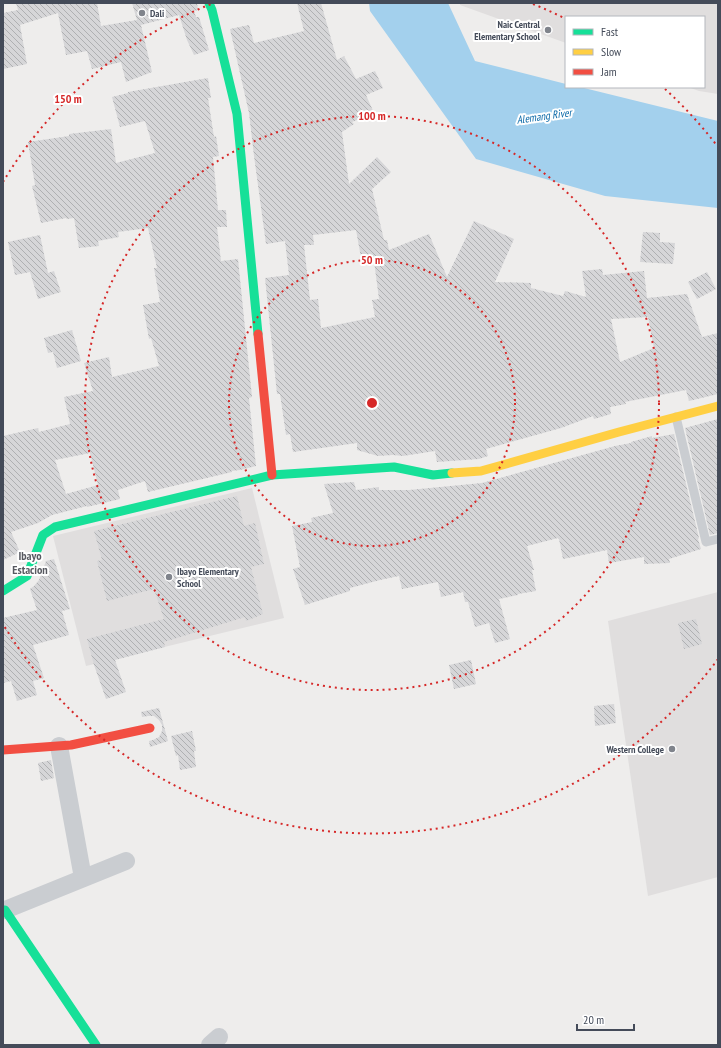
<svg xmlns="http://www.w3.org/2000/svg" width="721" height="1048" viewBox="0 0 721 1048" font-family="'PT Sans Narrow',sans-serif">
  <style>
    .education { fill: #e0dede }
    .water { fill: #a3d0ed }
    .building { fill: url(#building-back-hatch); fill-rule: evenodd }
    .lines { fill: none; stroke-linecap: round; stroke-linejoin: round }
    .lane { stroke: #cacdd1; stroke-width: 9 }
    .street { stroke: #cacdd1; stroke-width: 18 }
    .fast { stroke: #16e098; stroke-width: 9 }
    .slow { stroke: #ffcf43; stroke-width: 9 }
    .jam { stroke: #f24e42; stroke-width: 9 }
    .ring { fill: none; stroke: #d62828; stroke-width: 2; stroke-dasharray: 2 4 }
    .poi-dot { fill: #80848c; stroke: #fff; stroke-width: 1.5 }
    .labels { text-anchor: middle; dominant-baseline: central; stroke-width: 4; stroke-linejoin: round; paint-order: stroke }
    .poi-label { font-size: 10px; font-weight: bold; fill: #444b59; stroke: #fff; text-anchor: start }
    .water-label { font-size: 11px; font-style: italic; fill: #0968a7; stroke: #fff }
    .quarter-label { font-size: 12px; font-weight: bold; fill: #585a61; stroke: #fff }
    .centre { fill: #d62828; stroke: #fff; stroke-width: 2 }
    .ring-label { font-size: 12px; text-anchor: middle; font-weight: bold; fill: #d62828; stroke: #fff; stroke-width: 4; stroke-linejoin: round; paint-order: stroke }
  </style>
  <defs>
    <pattern id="building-back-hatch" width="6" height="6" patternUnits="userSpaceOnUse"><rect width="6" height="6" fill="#d6d6d8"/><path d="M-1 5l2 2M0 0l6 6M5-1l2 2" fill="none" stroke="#afb0b2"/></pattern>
  </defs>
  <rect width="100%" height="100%" fill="#eeedec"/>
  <g class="education">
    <polygon points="460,3 718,3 718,94 699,91 688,87 704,87 704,17 566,17 566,43 460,5"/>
    <polygon points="252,488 284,618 86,666 53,536"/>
    <polygon points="718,592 718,877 648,896 608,621"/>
  </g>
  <polygon class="water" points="369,3 448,3 475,61 566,84 566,87 580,87 718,121 718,208 605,196 476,159 370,11"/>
  <g class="building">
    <polygon points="16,3 97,3 101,26 137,20 132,3 197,3 198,10 194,11 196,17 199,17 209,50 194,55 187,40 179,15 141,25 152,72 126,82 121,62 92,69 87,51 66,55 58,13 20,25 27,64 3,69 3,13 18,10"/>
    <path d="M 297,3 L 321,3 L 337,60 L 344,56 L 356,79 L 375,71 L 383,88 L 366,95 L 374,113 L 352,122 L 354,124 L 342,132 L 349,184 L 377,157 L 391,172 L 372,189 L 384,240 L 387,240 L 389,250 L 429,234 L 447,277 L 474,221 L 514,239 L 495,282 L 531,283 L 531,288 L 563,296 L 565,291 L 586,297 L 582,271 L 602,269 L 603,275 L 644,271 L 647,298 L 687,294 L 702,337 L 718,333 L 718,394 L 689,401 L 686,390 L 625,402 L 626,404 L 610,407 L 611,414 L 594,419 L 593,416 L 561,428 L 486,449 L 488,456 L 479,459 L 437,462 L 435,451 L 403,456 L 393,455 L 378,456 L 357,450 L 357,443 L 293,452 L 290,434 L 286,435 L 280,394 L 277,394 L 265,278 L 289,275 L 285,241 L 266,244 L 254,156 L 249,113 L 230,29 L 249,25 L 254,43 L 304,31 ZM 356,230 L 362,263 L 374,261 L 379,299 L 372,300 L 375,317 L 321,328 L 318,299 L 310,300 L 304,245 L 314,245 L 313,235 ZM 648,317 L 654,348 L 620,362 L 611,319 Z"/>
    <path d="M 208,78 L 211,98 L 208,98 L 214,137 L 216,136 L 219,156 L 213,157 L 218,210 L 226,210 L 227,227 L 217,227 L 221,261 L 238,259 L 252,397 L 249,398 L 256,466 L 240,470 L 231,471 L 232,472 L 148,492 L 145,481 L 118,490 L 120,499 L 87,507 L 87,506 L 52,515 L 38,523 L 11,532 L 20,552 L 3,560 L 3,436 L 38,428 L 39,432 L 70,424 L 64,397 L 93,391 L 84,363 L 109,357 L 112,377 L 159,366 L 151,338 L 149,339 L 143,305 L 160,302 L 154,268 L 157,268 L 148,228 L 118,232 L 119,237 L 98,241 L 99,246 L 79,248 L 74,218 L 67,219 L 66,218 L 41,223 L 32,186 L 35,185 L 28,142 L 69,136 L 69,134 L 111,129 L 116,163 L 155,153 L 145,121 L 120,127 L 112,97 L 128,93 L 128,92 ZM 90,453 L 98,485 L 66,494 L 55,460 Z"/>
    <polygon points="643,232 660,233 660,242 675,243 673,264 640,262"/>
    <polygon points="40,235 48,273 54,271 61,292 38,299 30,272 15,275 8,242"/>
    <polygon points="707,272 716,289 697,299 688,282"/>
    <polygon points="72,330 81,361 57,368 53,352 48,353 44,338"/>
    <polygon points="718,419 718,533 710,535 685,428"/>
    <polygon points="674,434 699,538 698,539 701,549 669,559 670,563 644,564 644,557 609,563 607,550 563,559 559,539 558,539 558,538 527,546 534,570 532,570 536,591 518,594 518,595 499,599 510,639 495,643 489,623 475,627 468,602 465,602 463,592 441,597 438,582 402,589 399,576 380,580 350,588 350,591 305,605 293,569 300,567 292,526 312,522 311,518 333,513 324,484 354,482 356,490 379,487 379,490 409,490 482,483 615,446 631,443 631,442 652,436 652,438"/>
    <polygon points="237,496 244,526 255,523 264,564 251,567 263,614 246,621 245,617 164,642 165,647 115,660 126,692 106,699 94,665 87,639 164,619 154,589 107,601 97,561 102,560 94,531"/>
    <polygon points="54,559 70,609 62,611 69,635 33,645 44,678 33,681 37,695 17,701 11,681 3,683 3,618 37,610 30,589 34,586 39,580 46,561"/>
    <polygon points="696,619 702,644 684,649 678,623"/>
    <polygon points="471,660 476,684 454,689 449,665"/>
    <polygon points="614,704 616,723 595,726 594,706"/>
    <polygon points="159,708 168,741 150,747 149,741 153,740 159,737 162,731 162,725 159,720 154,716 148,716 142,717 141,712"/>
    <polygon points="192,731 196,751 194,751 196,767 180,770 178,755 176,756 171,736"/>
    <polygon points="51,760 54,778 41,781 38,763"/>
  </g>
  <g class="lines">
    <polyline class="lane" points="676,417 706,542 718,539"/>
    <g class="street">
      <polyline points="59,746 83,878"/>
      <polyline points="5,910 126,861"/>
      <polyline points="210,1045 219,1037"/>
    </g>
    <g class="fast">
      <polyline points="209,3 212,10 237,114 258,334"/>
      <polyline points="3,591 27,576 43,535 55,527 272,475 394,467 433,475 452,473"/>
      <polyline points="3,910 5,910 96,1045"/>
    </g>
    <polyline class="slow" points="452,473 481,471 619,432 718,406"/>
    <g class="jam">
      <polyline points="258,334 272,475"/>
      <polyline points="3,750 71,745 150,728"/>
    </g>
  </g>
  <g class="ring">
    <circle cx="372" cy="403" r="143"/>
    <circle cx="372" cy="403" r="287"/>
    <path d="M718 659A430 430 0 0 1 3 624M3 182A430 430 0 0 1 211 4M533 4A430 430 0 0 1 564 18M665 89A430 430 0 0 1 718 147"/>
  </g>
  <g class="poi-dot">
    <circle cx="142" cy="13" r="4"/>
    <circle cx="548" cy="30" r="4"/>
    <circle cx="169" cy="577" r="4"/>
    <circle cx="672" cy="749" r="4"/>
  </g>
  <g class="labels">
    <g class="poi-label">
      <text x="150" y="13">Dali</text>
      <text x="540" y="24" text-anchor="end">Naic Central<tspan x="540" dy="12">Elementary School</tspan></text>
      <text x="177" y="571">Ibayo Elementary<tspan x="177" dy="12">School</tspan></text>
      <text x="664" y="749" text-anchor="end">Western College</text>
    </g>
    <g class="water-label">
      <text transform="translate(544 116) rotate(-8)">Alemang River</text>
    </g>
    <g class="quarter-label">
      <text x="30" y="555">Ibayo<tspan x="30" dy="14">Estacion</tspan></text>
    </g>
  </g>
  <circle cx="372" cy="403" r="6" class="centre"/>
  <g class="ring-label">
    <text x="68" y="103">150 m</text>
    <text x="372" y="120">100 m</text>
    <text x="372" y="264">50 m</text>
  </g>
  <rect width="721" height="1048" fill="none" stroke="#444b59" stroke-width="8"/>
  <rect x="565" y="16" width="140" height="72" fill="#ffffff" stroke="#b4b7bd"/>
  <rect x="573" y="29" width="20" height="6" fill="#16e098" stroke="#b4b7bd"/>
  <text x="601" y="36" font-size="12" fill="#444b59">Fast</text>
  <rect x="573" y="49" width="20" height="6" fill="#ffcf43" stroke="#b4b7bd"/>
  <text x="601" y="56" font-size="12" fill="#444b59">Slow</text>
  <rect x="573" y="69" width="20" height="6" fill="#f24e42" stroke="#b4b7bd"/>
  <text x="601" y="76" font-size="12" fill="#444b59">Jam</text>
  <path d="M577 1024v6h57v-6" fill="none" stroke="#444b59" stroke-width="2"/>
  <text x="583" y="1024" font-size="12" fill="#444b59" stroke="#ffffff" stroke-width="3" paint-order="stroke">20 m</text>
</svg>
